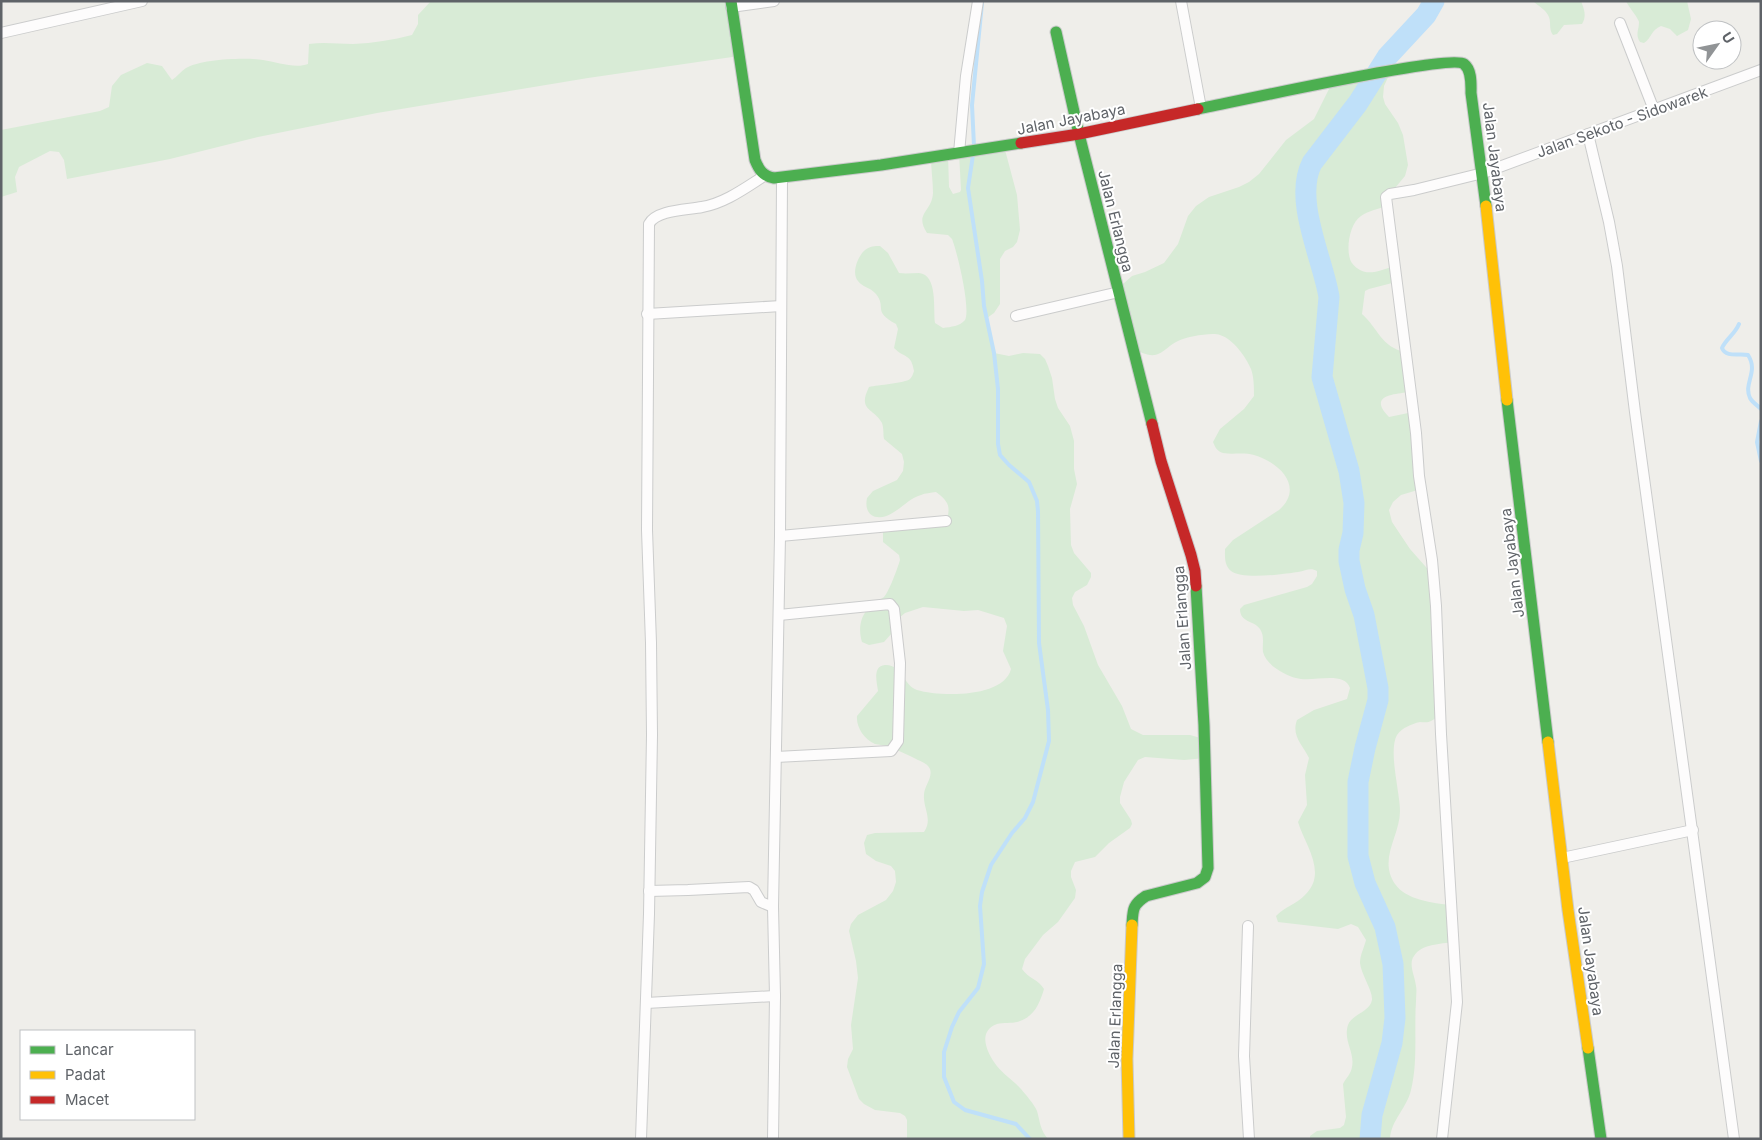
<svg xmlns="http://www.w3.org/2000/svg" width="1762" height="1140" viewBox="0 0 1762 1140" font-family="Inter,sans-serif">
  <style>
    .green { fill: #d8ebd6 }
    .lines { fill: none; stroke-linecap: round; stroke-linejoin: round }
    .stream { stroke: #bfe0f9; stroke-width: 4 }
    .river { stroke: #bfe0f9; stroke-width: 21 }
    .street-casing { stroke: #cbcccc; stroke-width: 12 }
    .fast-casing { stroke: #cacacb; stroke-width: 13 }
    .slow-casing { stroke: #cacacb; stroke-width: 13 }
    .jam-casing { stroke: #cacacb; stroke-width: 13 }
    .street { stroke: #fdfcfc; stroke-width: 10 }
    .fast { stroke: #4caf50; stroke-width: 11 }
    .slow { stroke: #ffc107; stroke-width: 11 }
    .jam { stroke: #c62828; stroke-width: 11 }
    .labels { text-anchor: middle; dominant-baseline: central; stroke-width: 4; stroke-linejoin: round; paint-order: stroke }
    .street-label { font-size: 15px; fill: #5f6368; stroke: #fff }
  </style>
  <rect width="100%" height="100%" fill="#efeeea"/>
  <g class="green">
    <path d="M 431,1 L 731,1 L 739,56 L 588,78 L 377,113 L 258,137 L 170,159 L 67,179 L 64,160 L 59,152 L 50,151 L 19,167 L 15,177 L 17,192 L 1,197 L 1,130 L 100,111 L 109,107 L 112,86 L 121,75 L 147,63 L 162,66 L 172,80 C 177,77 181,71 186,68 C 201,59 246,57 263,60 C 277,62 295,69 308,64 L 309,44 C 324,42 338,44 353,44 C 374,43 392,40 412,35 L 418,24 L 418,15 Z"/>
    <path d="M 1533,1 L 1581,1 C 1584,9 1587,16 1582,24 L 1564,25 L 1557,34 L 1553,35 C 1548,28 1552,22 1548,15 C 1545,9 1538,6 1533,1 Z"/>
    <path d="M 1626,1 L 1687,1 L 1691,19 L 1688,30 L 1677,36 L 1670,29 L 1661,26 C 1651,30 1651,39 1644,43 L 1640,42 C 1635,34 1639,30 1639,22 C 1639,19 1628,6 1626,1 Z"/>
    <path d="M 1391,71 L 1384,86 L 1383,97 L 1385,104 L 1398,123 L 1403,135 L 1408,165 L 1405,176 L 1390,194 L 1386,206 C 1378,209 1368,211 1361,216 C 1350,223 1346,247 1350,259 C 1351,263 1356,268 1360,270 C 1370,276 1384,269 1394,266 L 1396,282 L 1369,289 L 1365,291 L 1362,314 C 1378,328 1381,347 1405,352 L 1410,392 C 1395,394 1367,395 1389,417 L 1413,412 L 1421,489 L 1401,495 L 1393,502 L 1389,510 L 1392,522 L 1410,549 L 1433,575 L 1440,714 C 1437,716 1434,720 1431,721 C 1428,723 1423,722 1420,722 C 1411,724 1402,728 1397,735 C 1388,751 1400,792 1400,811 C 1400,836 1378,859 1395,884 C 1406,900 1433,903 1451,905 L 1453,942 C 1441,944 1421,944 1414,956 C 1408,964 1415,976 1416,986 C 1417,990 1416,996 1416,1001 C 1414,1030 1418,1062 1411,1090 C 1407,1108 1391,1120 1390,1139 L 1310,1139 L 1310,1136 L 1317,1131 L 1340,1128 L 1344,1125 L 1346,1117 L 1343,1084 C 1346,1078 1351,1074 1352,1067 C 1355,1052 1343,1041 1348,1025 C 1352,1014 1370,1012 1372,1000 C 1373,991 1361,974 1360,963 C 1360,955 1364,948 1366,940 L 1358,927 L 1351,924 L 1338,929 L 1278,922 L 1276,916 C 1284,907 1297,904 1305,895 C 1328,873 1305,845 1298,822 L 1307,805 L 1305,775 L 1309,758 C 1303,745 1291,736 1297,720 L 1314,710 L 1347,699 L 1350,688 C 1344,670 1312,683 1296,678 C 1285,675 1266,665 1263,652 C 1262,644 1265,637 1260,629 C 1254,620 1240,623 1240,609 L 1244,605 L 1307,587 L 1312,584 L 1317,576 L 1317,571 C 1310,567 1306,571 1298,572 C 1284,574 1242,580 1231,571 C 1224,565 1225,557 1225,549 L 1233,540 L 1279,510 C 1305,487 1279,462 1254,455 C 1243,452 1233,455 1223,453 C 1217,451 1215,447 1213,442 L 1220,429 L 1244,409 L 1254,396 C 1254,388 1254,377 1251,369 C 1246,357 1233,339 1220,335 C 1212,332 1186,337 1178,341 C 1170,344 1164,353 1155,355 C 1147,356 1140,352 1133,348 L 1123,284 L 1132,276 L 1145,272 L 1164,263 L 1178,244 L 1188,216 L 1196,206 L 1209,197 L 1239,187 L 1249,182 L 1259,174 L 1286,140 L 1314,119 L 1333,81 Z"/>
    <path d="M 1004,146 L 1017,195 L 1020,230 L 1017,242 L 1013,247 L 1005,251 L 1000,259 L 1000,304 L 994,313 L 987,318 L 994,353 L 1009,356 L 1023,353 L 1040,354 L 1045,359 L 1048,366 L 1052,378 L 1055,399 L 1058,408 L 1070,426 L 1074,441 L 1074,469 L 1077,484 L 1070,509 L 1071,545 L 1074,553 L 1091,573 L 1091,577 L 1087,585 L 1075,592 L 1072,598 L 1073,605 L 1084,626 L 1098,665 L 1122,706 L 1131,729 L 1143,735 L 1190,735 L 1204,739 L 1205,758 L 1184,760 L 1145,757 L 1138,760 L 1124,782 L 1120,797 L 1120,803 L 1131,820 L 1132,824 L 1130,828 L 1109,843 L 1095,857 L 1075,862 L 1071,871 L 1071,877 L 1076,890 L 1075,898 L 1058,922 L 1043,935 L 1025,959 L 1022,969 C 1028,978 1039,980 1044,989 C 1040,1002 1035,1016 1020,1021 C 1013,1024 1004,1022 997,1024 C 978,1031 986,1050 994,1062 C 1001,1073 1013,1080 1021,1089 C 1026,1095 1034,1104 1037,1111 C 1040,1121 1040,1130 1048,1139 L 907,1139 L 907,1120 L 905,1116 L 900,1113 L 875,1110 L 864,1104 L 859,1099 L 847,1067 L 848,1059 L 853,1049 L 851,1025 L 858,978 L 856,961 L 849,931 L 851,924 L 858,915 L 886,900 L 893,891 L 896,882 L 895,871 L 891,866 L 876,861 L 866,854 L 864,843 L 867,835 L 875,833 L 924,832 C 933,819 923,808 924,795 C 924,786 933,778 930,769 C 928,764 922,762 918,760 C 909,755 899,751 890,747 C 885,745 879,745 875,744 C 864,739 856,727 857,716 L 878,691 C 877,683 872,666 885,665 C 902,664 904,686 917,690 C 940,697 1004,698 1011,669 L 1003,651 L 1007,626 L 1004,618 L 978,610 L 964,611 L 923,607 L 905,613 L 899,618 L 892,633 L 884,642 L 869,645 L 862,642 C 858,629 860,615 871,606 C 875,602 880,600 884,597 C 889,592 898,567 900,560 L 899,555 L 883,542 L 883,528 L 946,524 C 950,508 951,503 936,492 C 931,493 925,493 921,495 C 910,498 903,507 894,512 C 880,522 863,518 867,498 L 873,491 L 897,480 L 903,471 L 904,462 L 902,454 L 884,439 C 883,434 884,429 882,423 C 874,408 857,411 869,387 C 878,385 905,383 910,379 C 912,377 913,374 914,371 C 911,353 905,359 894,348 L 898,329 L 896,324 C 872,311 887,308 876,294 C 870,287 862,287 858,281 C 851,273 858,256 865,250 C 870,246 875,246 880,246 L 888,253 L 899,273 C 906,274 912,273 919,273 C 938,275 933,308 935,323 L 943,328 C 951,327 960,326 965,320 C 971,309 957,251 952,239 L 948,235 L 927,233 C 914,213 932,212 933,193 C 933,182 931,169 931,157 L 948,155 L 949,187 L 953,194 L 960,192 L 961,190 L 959,153 Z"/>
  </g>
  <g class="lines">
    <g class="stream">
      <polyline points="974,146 972,105 982,3"/>
      <polyline points="973,155 968,188 982,281 984,306 994,353 998,389 998,444 1000,455 1009,465 1029,482 1037,501 1038,511 1039,643 1048,710 1049,741 1033,802 1025,818 1012,833 991,865 982,892 980,906 984,964 978,988 959,1012 952,1027 944,1052 944,1077 954,1102 965,1110 1016,1124 1030,1139"/>
      <path d="M 1739,324 C 1735,334 1726,339 1722,348 C 1726,358 1739,353 1748,355 C 1759,372 1743,383 1750,398 C 1752,402 1757,405 1761,409"/>
      <polyline points="1761,421 1757,442 1761,461"/>
    </g>
    <path class="river" d="M 1370,1139 L 1372,1115 L 1392,1043 L 1395,1018 L 1393,964 L 1385,927 L 1365,883 L 1358,856 L 1358,782 L 1365,748 L 1378,700 L 1378,688 L 1364,615 L 1355,589 L 1349,561 L 1349,550 L 1353,533 L 1354,503 L 1349,471 L 1322,377 L 1329,297 C 1323,259 1293,200 1312,163 L 1358,103 L 1387,57 L 1426,15 L 1434,1"/>
    <g class="street-casing">
      <g id="street">
        <polyline points="1181,1 1201,108"/>
        <polyline points="731,7 774,1"/>
        <polyline points="1620,23 1654,110"/>
        <polyline points="1,33 142,1"/>
        <polyline points="1588,134 1609,222 1617,266 1635,412 1734,1139"/>
        <polyline points="959,153 966,76 978,1"/>
        <polyline points="647,314 781,306"/>
        <polyline points="1016,316 1119,292"/>
        <polyline points="780,536 946,521"/>
        <polyline points="776,757 891,751 898,741 900,663 894,609 890,604 779,615"/>
        <polyline points="1562,858 1693,830"/>
        <polyline points="649,891 688,890 749,887 754,890 761,902 773,907"/>
        <polyline points="1248,926 1244,1056 1249,1139"/>
        <polyline points="646,1003 775,996"/>
        <path d="M 641,1139 L 649,914 L 652,735 L 651,643 L 647,530 L 649,224 C 656,210 687,210 702,207 C 725,203 745,188 764,176"/>
        <polyline points="773,1139 775,996 773,907 780,536 782,178"/>
        <polyline points="1442,1139 1457,1002 1441,734 1436,606 1432,560 1419,476 1416,433 1386,197 1390,194 1414,190 1483,173 1761,70"/>
      </g>
    </g>
    <g class="fast-casing">
      <g id="fast">
        <path d="M 731,1 L 755,160 C 759,170 763,176 774,178 L 881,165 L 1021,143"/>
        <polyline points="1056,32 1079,134 1152,424"/>
        <path d="M 1198,109 C 1229,103 1450,54 1464,64 C 1472,70 1471,84 1471,93 L 1486,206"/>
        <polyline points="1507,400 1548,742"/>
        <path d="M 1132,925 C 1133,910 1132,905 1146,896 L 1197,883 L 1205,877 L 1208,868 L 1204,725 L 1196,586"/>
        <polyline points="1588,1048 1601,1139"/>
      </g>
    </g>
    <g class="slow-casing">
      <g id="slow">
        <polyline points="1486,206 1507,400"/>
        <polyline points="1548,742 1568,910 1588,1048"/>
        <polyline points="1129,1139 1127,1059 1132,925"/>
      </g>
    </g>
    <g class="jam-casing">
      <g id="jam">
        <polyline points="1021,143 1079,134 1198,109"/>
        <polyline points="1152,424 1161,461 1191,555 1195,571 1196,586"/>
      </g>
    </g>
    <use href="#street" class="street"/>
    <use href="#fast" class="fast"/>
    <use href="#slow" class="slow"/>
    <use href="#jam" class="jam"/>
  </g>
  <g class="labels">
    <g class="street-label">
      <text transform="translate(1071 119) rotate(-11)">Jalan Jayabaya</text>
      <text transform="translate(1622 122) rotate(-20)">Jalan Sekoto - Sidowarek</text>
      <text transform="translate(1495 157) rotate(83)">Jalan Jayabaya</text>
      <text transform="translate(1116 221) rotate(76)">Jalan Erlangga</text>
      <text transform="translate(1512 563) rotate(-97)">Jalan Jayabaya</text>
      <text transform="translate(1182 618) rotate(-94)">Jalan Erlangga</text>
      <text transform="translate(1591 961) rotate(82)">Jalan Jayabaya</text>
      <text transform="translate(1115 1016) rotate(-88)">Jalan Erlangga</text>
    </g>
  </g>
  <rect width="1762" height="1140" fill="none" stroke="#5f6368" stroke-width="5"/>
  <rect x="20" y="1030" width="175" height="90" fill="#ffffff" stroke="#bfc1c3"/>
  <rect x="30" y="1046" width="25" height="8" fill="#4caf50" stroke="#bfc1c3"/>
  <text x="65" y="1055" font-size="15" fill="#5f6368">Lancar</text>
  <rect x="30" y="1071" width="25" height="8" fill="#ffc107" stroke="#bfc1c3"/>
  <text x="65" y="1080" font-size="15" fill="#5f6368">Padat</text>
  <rect x="30" y="1096" width="25" height="8" fill="#c62828" stroke="#bfc1c3"/>
  <text x="65" y="1105" font-size="15" fill="#5f6368">Macet</text>
  <g transform="translate(1717 45) rotate(57)"><circle r="24" fill="#ffffff" stroke="#bfc1c3"/>
  <path d="M0-4L9 19L0 12L-9 19Z" fill="#919496"/>
  <text y="-8" font-size="14" font-weight="bold" text-anchor="middle" fill="#5f6368">U</text>
  </g>
</svg>
